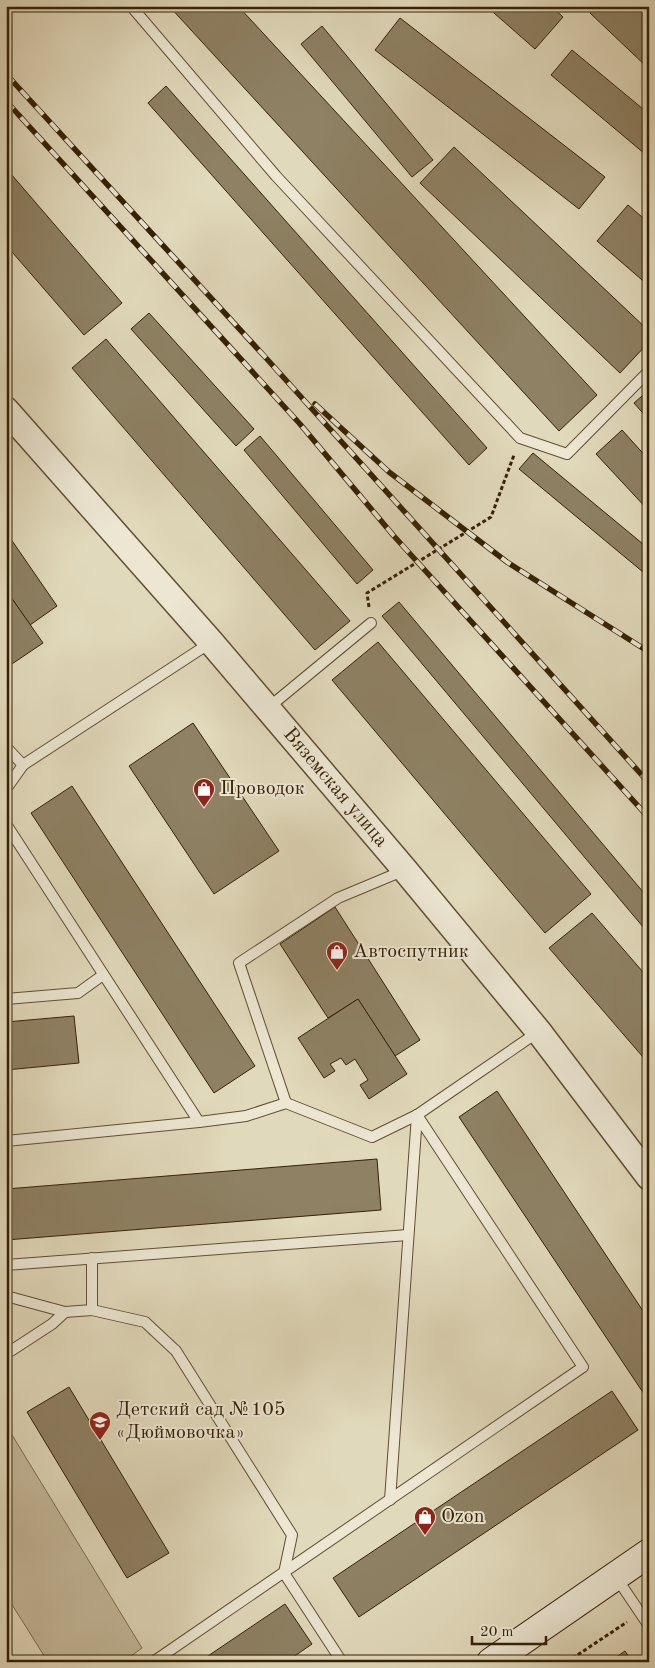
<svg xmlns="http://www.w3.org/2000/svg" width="655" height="1668" viewBox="0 0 655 1668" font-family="'Old Standard TT',serif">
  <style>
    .green { fill: #c4ba9c; stroke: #7c6e50 }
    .building { fill: #8e8164; stroke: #352105 }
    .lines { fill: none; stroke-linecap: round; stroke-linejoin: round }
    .service-casing { stroke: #604f32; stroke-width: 12 }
    .tertiary-casing { stroke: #604f32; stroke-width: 28 }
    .secondary-casing { stroke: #352105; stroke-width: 30 }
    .path { stroke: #352105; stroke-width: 3; stroke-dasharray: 4 2.5; stroke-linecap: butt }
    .service { stroke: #ece6d3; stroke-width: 10 }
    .tertiary { stroke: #ece6d3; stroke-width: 25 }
    .secondary { stroke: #ece6d3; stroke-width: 28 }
    .rail-casing { stroke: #352105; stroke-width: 5.5 }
    .rail { stroke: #ece6d3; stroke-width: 4; stroke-dasharray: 11; stroke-linecap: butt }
    .labels { text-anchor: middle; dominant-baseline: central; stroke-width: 4; stroke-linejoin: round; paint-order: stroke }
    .street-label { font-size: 20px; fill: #352105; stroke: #ece6d3 }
    .poi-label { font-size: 20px; fill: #352105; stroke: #ece6d3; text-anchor: start }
  </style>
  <rect width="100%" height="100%" fill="#e1d9bb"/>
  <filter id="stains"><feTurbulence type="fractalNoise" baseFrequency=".004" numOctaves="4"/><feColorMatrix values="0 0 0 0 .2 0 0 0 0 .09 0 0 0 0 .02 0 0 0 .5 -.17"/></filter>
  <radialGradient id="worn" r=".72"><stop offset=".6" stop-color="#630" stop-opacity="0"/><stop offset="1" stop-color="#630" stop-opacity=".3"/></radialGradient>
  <polygon class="green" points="6,1425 142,1648 123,1662 48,1662 6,1595"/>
  <g class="building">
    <polygon points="169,6 238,6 597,395 559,431"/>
    <polygon points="486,6 551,6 563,17 535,49"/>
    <polygon points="595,6 649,6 649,69 590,13"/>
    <polygon points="400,18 605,177 579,209 375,50"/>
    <polygon points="322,26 433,160 412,177 301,44"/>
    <polygon points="572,50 649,114 649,150 645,154 551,75"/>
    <polygon points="166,86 487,448 469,465 148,103"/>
    <polygon points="454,147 649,331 649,342 620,373 420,183"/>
    <polygon points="11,174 122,303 84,335 6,245 6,177"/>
    <polygon points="628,205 649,223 649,286 597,241"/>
    <polygon points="149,313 254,429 236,446 131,329"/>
    <polygon points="106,339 350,621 315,650 72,368"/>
    <polygon points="649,390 649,420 634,403"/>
    <polygon points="622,430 649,460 649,511 596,454"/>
    <polygon points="260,436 373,570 357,584 244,450"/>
    <polygon points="533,453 649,549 649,577 519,469"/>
    <polygon points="6,532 57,606 30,625 6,590"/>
    <polygon points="6,590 43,643 6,668"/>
    <polygon points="399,602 649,899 649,934 382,616"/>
    <polygon points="378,642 591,894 545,933 332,680"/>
    <polygon points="193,723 279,851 214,894 129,766"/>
    <polygon points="72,786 255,1066 214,1093 31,813"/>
    <polygon points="335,907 420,1040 395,1056 358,999 328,1018 280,944"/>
    <polygon points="592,913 649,979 649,1064 549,948"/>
    <polygon points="358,999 407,1074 369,1099 360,1085 368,1080 355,1059 346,1065 341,1058 330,1064 335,1071 324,1078 298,1038"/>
    <polygon points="74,1016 79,1063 6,1070 6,1022"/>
    <polygon points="497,1091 649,1320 649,1391 644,1394 459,1117"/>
    <polygon points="377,1159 381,1210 6,1240 6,1189"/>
    <polygon points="69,1387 169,1553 127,1578 27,1412"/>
    <polygon points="612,1391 638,1430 359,1617 333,1578"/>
    <polygon points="285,1604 312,1644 286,1662 199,1662"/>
    <polygon points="625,1651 632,1662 609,1662"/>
  </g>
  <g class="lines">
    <g class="service-casing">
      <g id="service">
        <polyline points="131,6 276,176 520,438 567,454 649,371"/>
        <polyline points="268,708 371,623"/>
        <polyline points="6,747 23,765 6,789"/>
        <polyline points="23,765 210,643"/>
        <polyline points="6,824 199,1122 246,1116 286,1103 239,963 338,898 405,870"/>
        <polyline points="6,999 78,993 103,975"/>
        <polyline points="286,1103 372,1137 417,1115 538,1032"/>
        <polyline points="6,1141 199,1122"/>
        <polyline points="6,1265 408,1235"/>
        <polyline points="6,1296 65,1312"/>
        <polyline points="92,1310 145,1322 176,1351 292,1535 284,1573 342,1662"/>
        <polyline points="6,1354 52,1324 65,1312 92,1310 92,1258"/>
        <polyline points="390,1500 417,1115"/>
        <polyline points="616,1577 649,1626"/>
        <polyline points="153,1662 583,1367 417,1115"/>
      </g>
    </g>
    <g class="tertiary-casing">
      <g id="tertiary">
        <path id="s1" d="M 6,410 L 211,642 L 405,870 L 539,1032 L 649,1177"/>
      </g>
    </g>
    <g class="secondary-casing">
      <polyline id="secondary" points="491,1662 649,1553"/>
    </g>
    <g class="path">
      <polyline points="369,607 367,593 491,517 514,455"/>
      <polyline points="567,1662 627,1622"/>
    </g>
    <use href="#service" class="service"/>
    <use href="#tertiary" class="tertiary"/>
    <use href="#secondary" class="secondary"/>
    <g class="rail-casing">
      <g id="rail">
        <polyline points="6,74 266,358 649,783"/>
        <polyline points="6,101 300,424 393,535 649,818"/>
        <polyline points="315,404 389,472 507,562 649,652"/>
      </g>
    </g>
    <use href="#rail" class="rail"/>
  </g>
  <defs>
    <g id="shop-pin" transform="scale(1.125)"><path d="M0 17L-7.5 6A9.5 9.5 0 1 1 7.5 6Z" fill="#8f2418" stroke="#ece6d3"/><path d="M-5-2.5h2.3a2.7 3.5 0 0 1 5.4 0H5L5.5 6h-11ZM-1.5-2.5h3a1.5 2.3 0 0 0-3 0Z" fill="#fff"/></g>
    <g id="school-pin" transform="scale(1.125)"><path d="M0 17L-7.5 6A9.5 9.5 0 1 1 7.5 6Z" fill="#8f2418" stroke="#ece6d3"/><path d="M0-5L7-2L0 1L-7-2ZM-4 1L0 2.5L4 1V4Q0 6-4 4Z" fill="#fff"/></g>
  </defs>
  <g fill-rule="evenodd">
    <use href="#shop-pin" x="204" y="789"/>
    <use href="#shop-pin" x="337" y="952"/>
    <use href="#school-pin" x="100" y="1422"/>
    <use href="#shop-pin" x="425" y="1517"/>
  </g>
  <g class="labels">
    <g class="street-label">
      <text stroke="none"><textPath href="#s1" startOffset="501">Вяземская улица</textPath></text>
    </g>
    <g class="poi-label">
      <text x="220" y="789">Проводок</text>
      <text x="353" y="952">Автоспутник</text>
      <text x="116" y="1410">Детский сад №105<tspan x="116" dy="23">«Дюймовочка»</tspan></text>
      <text x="441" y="1517">Ozon</text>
    </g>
  </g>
  <rect width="655" height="1668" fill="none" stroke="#e1d9bb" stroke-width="25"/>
  <rect x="8" y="8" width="640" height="1653" fill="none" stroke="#352105" stroke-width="2.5"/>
  <rect x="12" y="12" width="630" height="1643" fill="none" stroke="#352105"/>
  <path d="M472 1636v8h74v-8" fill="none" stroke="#352105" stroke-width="2.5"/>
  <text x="480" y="1636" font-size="15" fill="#352105" stroke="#ece6d3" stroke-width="4" paint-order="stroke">20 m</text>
  <rect width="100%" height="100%" filter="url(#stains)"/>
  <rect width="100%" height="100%" fill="url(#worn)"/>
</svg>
